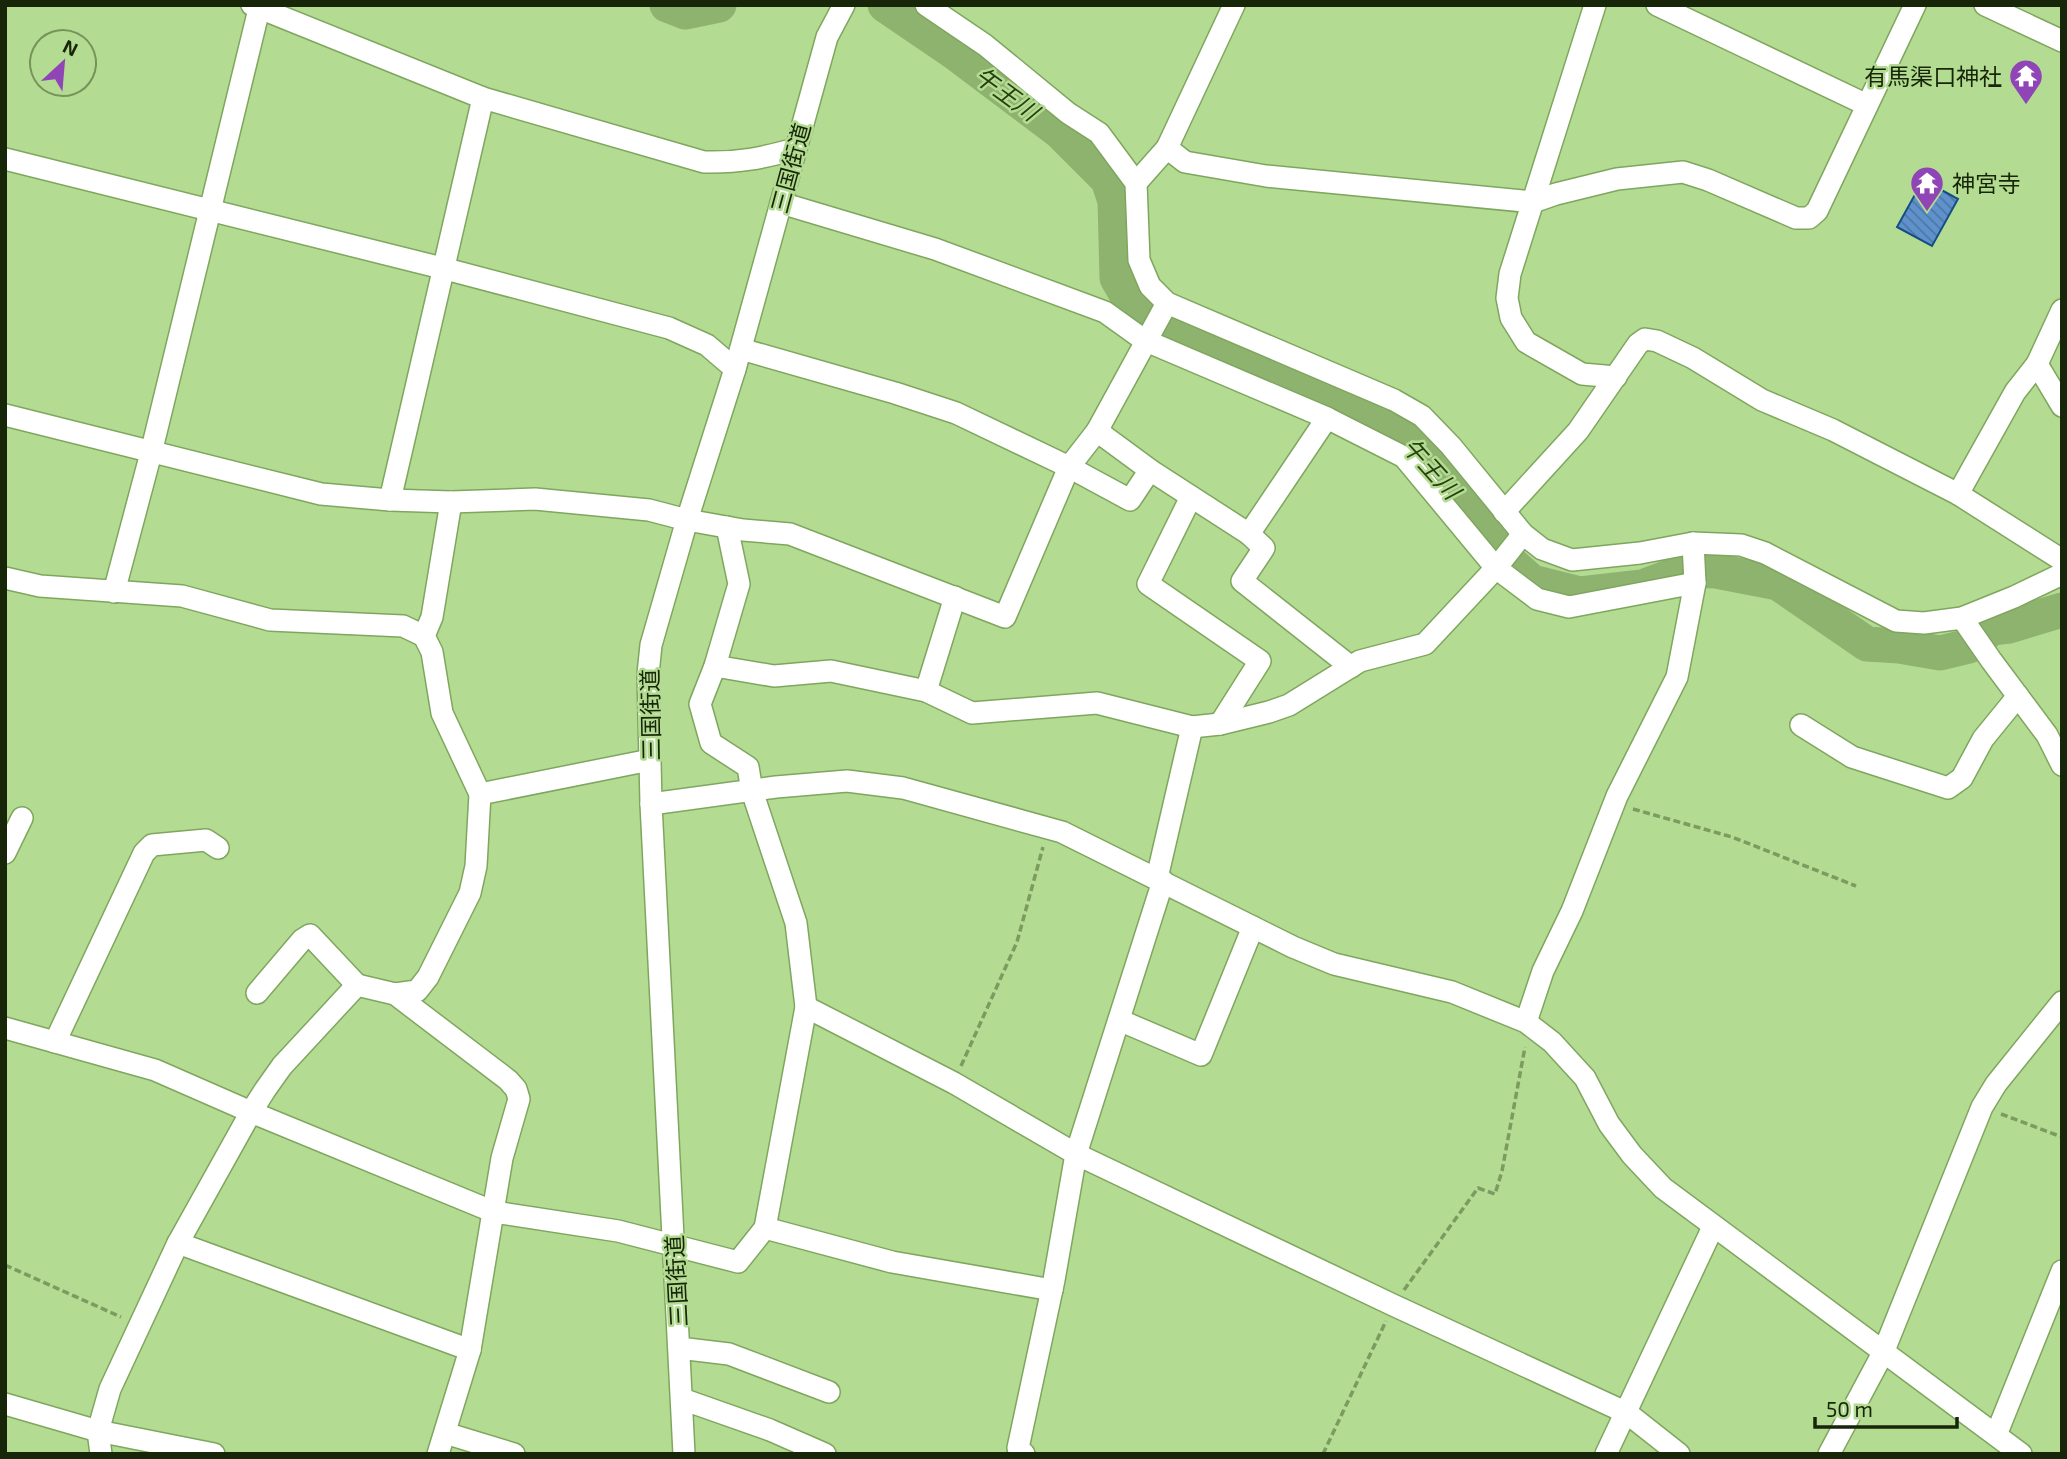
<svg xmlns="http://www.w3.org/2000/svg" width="2067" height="1459" viewBox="0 0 2067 1459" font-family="'Exo 2','Noto Sans JP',sans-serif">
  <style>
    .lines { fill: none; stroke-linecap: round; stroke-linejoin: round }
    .river { stroke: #8eb36f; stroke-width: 35 }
    .building { fill: url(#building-back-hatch); stroke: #164d84; stroke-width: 2 }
    .minor-casing { stroke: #7fa65e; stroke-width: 24 }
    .path { stroke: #7b9b61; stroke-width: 3.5; stroke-dasharray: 7 3.5; stroke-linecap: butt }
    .minor { stroke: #fff; stroke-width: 21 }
    .labels { text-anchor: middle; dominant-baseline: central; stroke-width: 5; stroke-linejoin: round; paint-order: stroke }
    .poi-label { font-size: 23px; fill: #172608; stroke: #b3dc92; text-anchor: end }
    .street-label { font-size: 23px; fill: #172608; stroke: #b3dc92 }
    .water-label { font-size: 24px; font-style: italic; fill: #28400f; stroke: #b3dc92 }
  </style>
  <defs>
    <pattern id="building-back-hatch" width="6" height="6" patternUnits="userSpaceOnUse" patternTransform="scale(1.75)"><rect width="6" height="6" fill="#5f92cc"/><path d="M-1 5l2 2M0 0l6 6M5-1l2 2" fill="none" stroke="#4d77a4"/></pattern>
  </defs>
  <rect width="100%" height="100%" fill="#b3dc92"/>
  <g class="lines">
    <g class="river">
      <polyline points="667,5 685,12 719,5"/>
      <polyline points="885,5 954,52 1059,131 1108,180 1115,201 1117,278 1136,311 1182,340 1399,432 1444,478 1505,558 1532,582 1580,594 1642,587 1687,570 1716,571 1778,583 1867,644 1899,646 1940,653 1969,646 1992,628 2009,626 2062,610"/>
    </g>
  </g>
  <polygon class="building" points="1923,180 1958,199 1932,246 1897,227"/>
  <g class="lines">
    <g class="minor-casing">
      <g id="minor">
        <path d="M 252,5 L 483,98 L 704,162 C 739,163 762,158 795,149"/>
        <polyline points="926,5 985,45 1068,113 1099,133 1136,183 1139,260 1150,286 1167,303 1394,400 1422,416 1451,446 1523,534 1542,549 1572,560 1640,553 1693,543 1741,545 1765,553 1896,621 1924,623 1962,618 2014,597 2062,574"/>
        <polyline points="1234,5 1167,148 1185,162 1266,176 1533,202 1556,194 1617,179 1683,172 1708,180 1796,218 1809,218 1817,211 1915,5"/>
        <polyline points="1595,5 1510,274 1507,298 1511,318 1526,342 1582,374 1616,377"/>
        <polyline points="1657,5 1867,105"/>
        <polyline points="1985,5 2062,41"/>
        <polyline points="5,159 442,268 669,328 707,345 735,369"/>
        <polyline points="1136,183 1167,148"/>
        <polyline points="781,203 935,249 1105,312 1144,340 1327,418 1404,457 1496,568 1537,599 1569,607 1695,583"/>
        <polyline points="741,349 895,393 956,413 1069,467 1097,431 1167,303"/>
        <polyline points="2037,364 2062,406"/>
        <polyline points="5,415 321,494 390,500 451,502 535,499 649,510 687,520 743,530 790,534 1005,617 1069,467 1130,500 1150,470"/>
        <polyline points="1097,431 1150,470 1249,534 1264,548 1242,581 1351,667"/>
        <polyline points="1958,494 2015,392 2037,364 2062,310"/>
        <polyline points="1191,497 1148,584 1260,661 1220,724"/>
        <polyline points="390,500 483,98"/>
        <polyline points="1504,512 1578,431 1638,344 1645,339 1657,341 1693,358 1762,400 1833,430 1958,494 2062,560"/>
        <polyline points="1249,534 1327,418"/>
        <polyline points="5,578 40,586 182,596 270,620 403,626 424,636 432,652 442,713 480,794 476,866 470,893 428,977 417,991 395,994 357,985 282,1066 265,1090 251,1112 178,1243 110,1389 98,1431 101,1454"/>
        <polyline points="114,592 151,453 260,5"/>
        <polyline points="1962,618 1991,660 2047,735 2062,765"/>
        <polyline points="424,636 432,617 451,502"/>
        <polyline points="715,666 774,676 831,671 926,691 972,713 1097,703 1192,727"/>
        <polyline points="926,691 955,597"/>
        <polyline points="1801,725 1852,757 1948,788 1962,778 1983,739 2018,696"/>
        <polyline points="480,794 650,760"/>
        <polyline points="651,804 776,787 847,781 903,788 1062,832 1293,947 1334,964 1452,992 1526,1022 1552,1042 1585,1078 1609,1124 1632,1155 1663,1188 2021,1454"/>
        <polyline points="5,853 22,818"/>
        <polyline points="1157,878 1192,727 1220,724 1269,712 1289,705 1360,661 1425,644 1496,568 1523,534"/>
        <polyline points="257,993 302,940 310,935 357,985"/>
        <polyline points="395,994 508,1080 516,1089 519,1099 502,1158 470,1350 438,1454"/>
        <polyline points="806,1007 954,1083 1076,1154 1393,1305 1627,1413 1679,1454"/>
        <polyline points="1119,1020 1201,1055 1253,927"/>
        <polyline points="1526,1022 1543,971 1572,911 1617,796 1677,677 1695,583 1693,543"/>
        <polyline points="5,1028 155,1070 251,1112 494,1212 618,1231 738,1262 765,1228 806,1007 796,923 752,791 748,767 711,743 700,704 715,666 739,584 727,527"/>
        <polyline points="55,1042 144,853 152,845 206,840 218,848"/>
        <polyline points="765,1228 892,1262 1052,1290"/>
        <polyline points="178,1243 470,1350"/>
        <polyline points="679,1348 729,1354 829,1392"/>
        <polyline points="682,1399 770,1430 825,1454"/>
        <polyline points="5,1404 98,1431 214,1454"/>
        <polyline points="445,1433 514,1454"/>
        <polyline points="1996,1435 2062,1271"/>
        <polyline points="684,1454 651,804 648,674 651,645 687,520 735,369 827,37 844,5"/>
        <polyline points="1024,1454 1018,1448 1054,1280 1076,1154 1163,881"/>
        <polyline points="1606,1454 1713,1227"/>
        <polyline points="1829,1454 1883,1353 1982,1107 1996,1084 2062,1002"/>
      </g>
    </g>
    <g class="path">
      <polyline points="1633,809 1732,837 1856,886"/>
      <polyline points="961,1066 1017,942 1043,847"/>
      <polyline points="2001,1114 2062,1137"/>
      <polyline points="5,1265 121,1317"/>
      <polyline points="1404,1290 1478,1188 1495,1194 1502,1171 1525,1047"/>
      <polyline points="1323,1454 1386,1321"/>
    </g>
    <use href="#minor" class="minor"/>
  </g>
  <defs>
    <g id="temple-pin" transform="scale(1.75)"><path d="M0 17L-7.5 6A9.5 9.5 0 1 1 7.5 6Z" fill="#9045b7" stroke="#b3dc92"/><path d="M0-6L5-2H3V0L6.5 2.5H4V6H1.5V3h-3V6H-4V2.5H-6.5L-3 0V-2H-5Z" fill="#fff"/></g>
  </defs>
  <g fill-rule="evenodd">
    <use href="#temple-pin" x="2026" y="76"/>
    <use href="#temple-pin" x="1927" y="183"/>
  </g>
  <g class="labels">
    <g class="poi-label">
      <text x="2002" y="76">有馬渠口神社</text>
      <text x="1952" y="183" text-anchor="start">神宮寺</text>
    </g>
    <g class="street-label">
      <text transform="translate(790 168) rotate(-75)">三国街道</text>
      <text transform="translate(650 715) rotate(-91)">三国街道</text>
      <text transform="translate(676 1281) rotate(-93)">三国街道</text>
    </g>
    <g class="water-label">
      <text transform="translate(1007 93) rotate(36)">午王川</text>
      <text transform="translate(1432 468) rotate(48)">午王川</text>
    </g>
  </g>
  <rect width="2067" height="1459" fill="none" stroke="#172608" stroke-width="14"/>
  <g transform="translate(63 63) rotate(26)"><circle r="33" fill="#b3dc92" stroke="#75935b" stroke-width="2"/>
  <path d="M0-5L12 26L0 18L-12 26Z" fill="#9045b7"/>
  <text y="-10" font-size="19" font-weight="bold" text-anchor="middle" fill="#172608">N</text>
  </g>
  <path d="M1815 1417v10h142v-10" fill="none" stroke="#172608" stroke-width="3.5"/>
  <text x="1826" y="1417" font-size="21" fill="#172608" stroke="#b3dc92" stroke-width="5" paint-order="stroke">50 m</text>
</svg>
